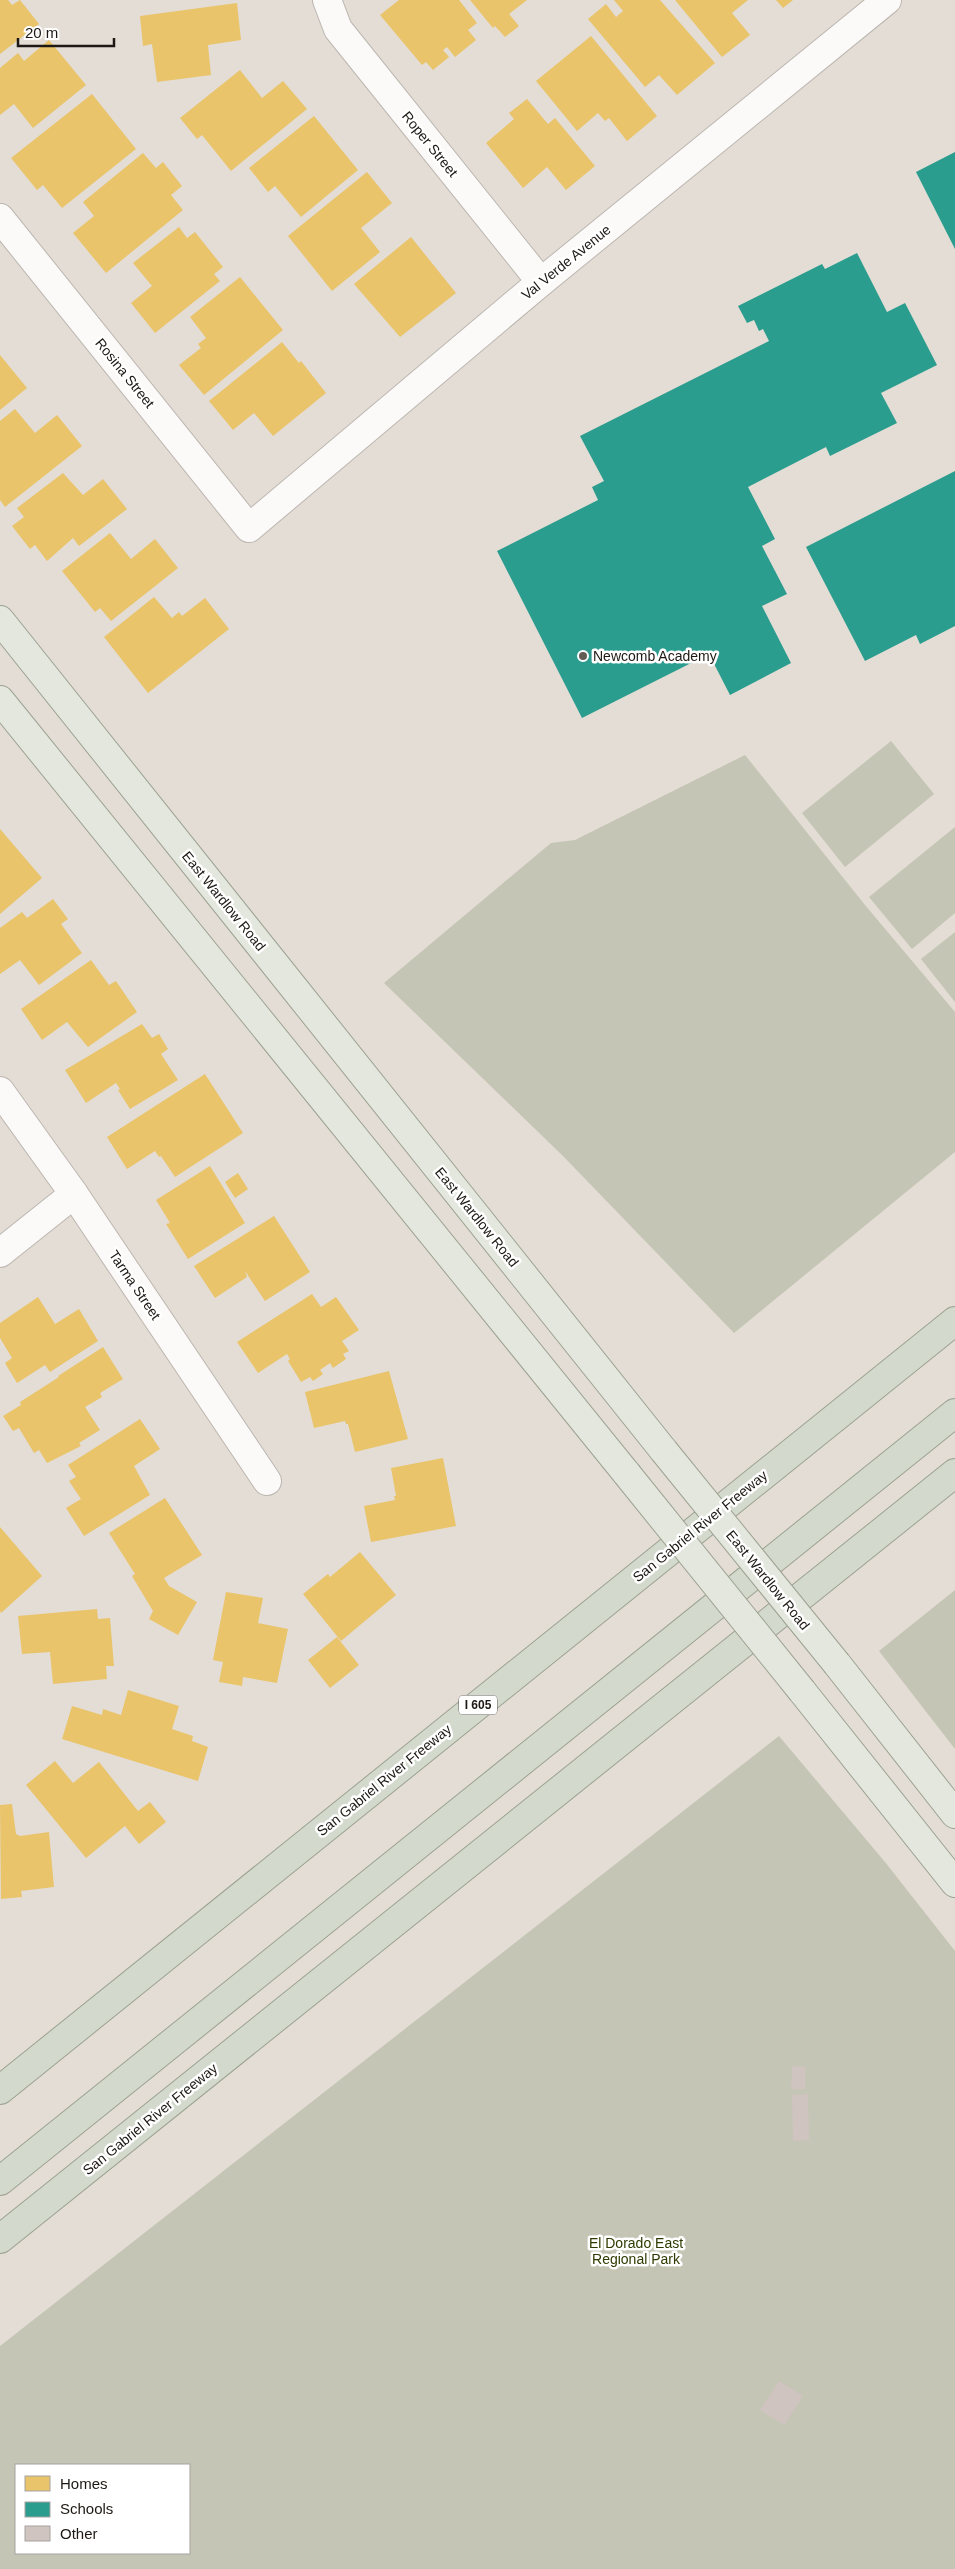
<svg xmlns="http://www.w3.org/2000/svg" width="955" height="2569" viewBox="0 0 955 2569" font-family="Helvetica,sans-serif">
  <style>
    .green { fill: #c4c5b4; fill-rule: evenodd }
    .homes { fill: #e9c46a }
    .schools { fill: #2a9d8f }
    .building { fill: #cfc4c0 }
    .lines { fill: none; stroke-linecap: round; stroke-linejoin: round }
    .minor-casing { stroke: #bcb6b0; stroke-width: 30 }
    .major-casing { stroke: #9ca291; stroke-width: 30 }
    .highway-casing { stroke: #9ca291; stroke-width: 30 }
    .minor { stroke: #fbfaf9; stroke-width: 28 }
    .major { stroke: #e3e7de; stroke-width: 28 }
    .highway { stroke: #d3dacd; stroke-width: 28 }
    .major-bridge-casing { stroke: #9ca291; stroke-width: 30; stroke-linecap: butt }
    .major-bridge { stroke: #e3e7de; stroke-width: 28 }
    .poi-dot { fill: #635d57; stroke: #fff; stroke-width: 2 }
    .labels { text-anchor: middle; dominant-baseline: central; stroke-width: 5; stroke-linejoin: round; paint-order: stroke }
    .shield { fill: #fff; stroke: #615d5a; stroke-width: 1 }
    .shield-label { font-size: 12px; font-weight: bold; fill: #1d1813 }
    .street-label { font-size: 14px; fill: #1d1813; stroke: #fff }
    .poi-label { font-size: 14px; fill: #1d1813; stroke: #fff; text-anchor: start }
    .park-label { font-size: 14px; fill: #2f3a00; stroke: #fff }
  </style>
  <rect width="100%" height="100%" fill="#e4ddd5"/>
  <g class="green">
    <polygon points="891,741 934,794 845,867 802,813"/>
    <polygon points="745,755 865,905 955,1012 955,1152 734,1333 563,1156 384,983 551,843 575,840"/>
    <polygon points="955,827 955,913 912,949 869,897"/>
    <polygon points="955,932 955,1002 921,959"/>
    <polygon points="955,1590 955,1749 879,1651"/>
    <path d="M 779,1736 L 885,1862 L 955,1951 L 955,2569 L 0,2569 L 0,2346 ZM 16,2465 L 189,2465 L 189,2553 L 16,2553 Z"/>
  </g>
  <g class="homes">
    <polygon points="0,0 8,0 12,5 20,0 39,24 0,54"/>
    <polygon points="399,0 459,0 477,23 468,30 476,40 455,57 447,47 443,50 449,57 433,70 426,62 422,65 380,15"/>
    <polygon points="470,0 527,0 509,14 519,26 505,37 495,26 493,28"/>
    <polygon points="614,0 660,0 715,63 677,95 659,75 645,87 588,19 606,4 616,17 623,11"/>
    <polygon points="675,0 748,0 732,13 750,35 722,57"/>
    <polygon points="776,0 793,0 783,8"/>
    <polygon points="237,3 241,40 208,45 211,75 157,82 152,44 143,46 140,16"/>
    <polygon points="591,36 657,116 627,141 609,118 605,121 598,113 577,131 536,81"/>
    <polygon points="49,40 86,85 33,128 14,104 0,115 0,68 18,53 24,61"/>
    <polygon points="240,70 262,98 283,81 307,109 231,171 202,135 197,139 180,118"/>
    <polygon points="92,94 136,149 62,208 43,185 37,190 11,158"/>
    <polygon points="527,99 548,124 555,118 595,166 566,190 547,167 523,188 486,143 514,119 509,113"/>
    <polygon points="314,116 358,170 301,217 275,186 268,192 249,168"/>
    <polygon points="143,153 156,168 163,162 182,186 171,195 183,210 106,273 73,233 94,216 83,202"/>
    <polygon points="367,172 392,203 361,228 380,252 332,291 288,236"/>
    <polygon points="179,227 187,238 195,232 223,267 214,274 220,281 155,333 131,303 152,286 133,263"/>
    <polygon points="411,237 456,293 400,337 354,284"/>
    <polygon points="240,277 283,330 204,395 179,365 201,348 198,344 206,338 190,317"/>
    <polygon points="282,342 299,363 301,361 326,393 273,436 254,413 233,430 209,401"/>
    <polygon points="0,355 27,388 0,410"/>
    <polygon points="15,409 35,433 57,415 82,446 5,507 0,500 0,421"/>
    <polygon points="63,473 83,495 103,479 127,509 79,546 73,538 47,561 35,545 30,549 12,526 24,517 17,508"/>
    <polygon points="110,533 131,559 155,539 178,568 111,621 100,608 95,612 62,571"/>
    <polygon points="154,597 172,618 179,612 182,616 205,598 229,629 148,693 104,637"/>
    <polygon points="0,829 42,878 0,914"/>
    <polygon points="53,899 68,919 61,924 82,953 39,985 20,960 0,974 0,928 22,912 27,918"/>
    <polygon points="91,960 109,985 116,981 137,1012 88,1047 67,1022 42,1040 21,1009"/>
    <polygon points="142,1024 152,1038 159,1034 168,1049 161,1054 178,1080 130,1109 118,1090 120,1089 116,1083 86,1103 65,1070"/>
    <polygon points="205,1074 243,1133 175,1177 161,1156 159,1157 155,1151 127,1169 107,1137"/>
    <polygon points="210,1166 245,1223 188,1259 166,1224 170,1223 156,1200"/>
    <polygon points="238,1173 248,1189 235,1198 225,1182"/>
    <polygon points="274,1216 310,1272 265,1301 245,1271 247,1277 215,1298 194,1266"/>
    <polygon points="312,1294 321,1307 336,1297 359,1330 342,1341 349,1351 343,1354 346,1359 333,1368 330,1363 320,1370 323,1374 313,1381 310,1377 301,1382 288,1361 290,1359 287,1354 258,1373 237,1342"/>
    <polygon points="38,1297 55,1324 79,1309 98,1341 50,1372 45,1365 17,1383 5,1363 12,1358 0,1338 0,1323"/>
    <polygon points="103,1347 123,1379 100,1393 102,1397 85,1407 100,1430 79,1443 81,1446 47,1463 39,1450 34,1453 19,1428 13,1431 3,1416 21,1405 20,1402 59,1377 58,1376"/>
    <polygon points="389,1371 408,1439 355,1452 348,1424 346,1424 345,1421 314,1428 305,1392"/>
    <polygon points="140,1419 160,1449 134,1466 150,1495 84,1536 66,1508 81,1499 69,1481 76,1477 68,1465"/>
    <polygon points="443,1458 456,1526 371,1542 364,1506 395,1500 394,1496 396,1496 391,1468"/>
    <polygon points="165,1498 202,1555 164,1578 169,1586 197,1602 178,1635 149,1619 153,1611 132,1576 135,1574 109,1533"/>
    <polygon points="0,1527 42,1576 1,1613 0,1611"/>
    <polygon points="360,1552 396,1595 341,1641 303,1594 328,1574 330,1577"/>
    <polygon points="226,1592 263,1598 258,1623 288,1629 277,1683 243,1677 242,1686 219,1682 223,1662 213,1660"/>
    <polygon points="97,1609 98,1619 110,1618 114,1666 106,1666 107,1679 53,1684 50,1652 22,1654 18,1616"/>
    <polygon points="337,1637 359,1665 330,1688 308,1660"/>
    <polygon points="128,1690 179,1706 172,1729 193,1736 192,1741 208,1747 198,1781 62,1739 72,1706 102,1715 103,1709 121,1715"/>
    <polygon points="55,1761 73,1783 99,1762 138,1811 150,1802 166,1822 139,1844 125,1826 86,1858 26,1785"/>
    <polygon points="12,1804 16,1834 20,1836 49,1832 54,1887 21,1891 22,1897 1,1899 0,1805"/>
  </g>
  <g class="schools">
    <polygon points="955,152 955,249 916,172"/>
    <polygon points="857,253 887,312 905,303 937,365 881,393 897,423 830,456 826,447 748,487 775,539 762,546 787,594 762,606 791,663 730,695 709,654 582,718 497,551 598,500 592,487 604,481 580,436 769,341 763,329 759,331 754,320 747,323 738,306 822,264 825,269"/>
    <polygon points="955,471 955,626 920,644 916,635 865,661 806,547"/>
  </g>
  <g class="building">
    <polygon points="792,2066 805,2067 805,2089 791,2089"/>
    <polygon points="808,2094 809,2140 793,2141 792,2095"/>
    <polygon points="779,2381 803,2396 784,2425 760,2410"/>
  </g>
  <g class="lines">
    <g class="minor-casing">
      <g id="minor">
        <polyline points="327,0 338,29 541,282"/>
        <polyline points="0,218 249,528 541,282 887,0"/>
        <polyline points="0,1091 74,1194 267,1481"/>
        <polyline points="0,1253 74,1194"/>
      </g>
    </g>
    <g class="major-casing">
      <g id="major">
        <polyline points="0,620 664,1451"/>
        <polyline points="0,700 627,1474"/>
        <polyline points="837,1664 955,1814"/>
        <polyline points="802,1691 955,1883"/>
      </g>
    </g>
    <g class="highway-casing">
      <g id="highway">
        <polyline points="0,2090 955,1321"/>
        <polyline points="0,2181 955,1413"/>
        <polyline points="0,2239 955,1473"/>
      </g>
    </g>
    <use href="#minor" class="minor"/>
    <use href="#major" class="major"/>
    <use href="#highway" class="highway"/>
    <g class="major-bridge-casing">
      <g id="major-bridge">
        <polyline points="664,1451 837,1664"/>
        <polyline points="627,1474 802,1691"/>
      </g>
    </g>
    <use href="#major-bridge" class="major-bridge"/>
  </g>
  <circle class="poi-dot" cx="583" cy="656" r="5"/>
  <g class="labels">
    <rect class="shield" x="459" y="1695.5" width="38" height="19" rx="4"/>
    <g class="shield-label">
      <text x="478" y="1705">I 605</text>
    </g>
    <g class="street-label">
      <text transform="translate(430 144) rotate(51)">Roper Street</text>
      <text transform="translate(566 262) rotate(-39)">Val Verde Avenue</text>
      <text transform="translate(125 373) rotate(51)">Rosina Street</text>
      <text transform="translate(224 901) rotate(51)">East Wardlow Road</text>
      <text transform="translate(477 1217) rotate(51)">East Wardlow Road</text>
      <text transform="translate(135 1285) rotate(56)">Tarma Street</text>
      <text transform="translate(700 1526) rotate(-39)">San Gabriel River Freeway</text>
      <text transform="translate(768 1580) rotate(51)">East Wardlow Road</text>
      <text transform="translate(384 1780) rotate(-39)">San Gabriel River Freeway</text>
      <text transform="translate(150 2119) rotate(-39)">San Gabriel River Freeway</text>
    </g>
    <g class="poi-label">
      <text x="593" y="656">Newcomb Academy</text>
    </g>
    <g class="park-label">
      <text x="636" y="2243">El Dorado East<tspan x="636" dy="16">Regional Park</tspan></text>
    </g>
  </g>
  <rect x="15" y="2464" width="175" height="90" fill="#ffffff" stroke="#a5a3a1"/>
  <rect x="25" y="2476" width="25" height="15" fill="#e9c46a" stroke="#a5a3a1"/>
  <text x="60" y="2489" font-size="15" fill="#1d1813">Homes</text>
  <rect x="25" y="2502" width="25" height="15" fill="#2a9d8f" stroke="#a5a3a1"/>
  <text x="60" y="2514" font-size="15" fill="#1d1813">Schools</text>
  <rect x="25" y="2526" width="25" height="15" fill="#cfc4c0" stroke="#a5a3a1"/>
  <text x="60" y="2539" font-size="15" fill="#1d1813">Other</text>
  <path d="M18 38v8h96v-8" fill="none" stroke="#1d1813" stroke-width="2.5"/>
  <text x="25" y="38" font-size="15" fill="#1d1813" stroke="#ffffff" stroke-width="4" paint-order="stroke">20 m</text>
</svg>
